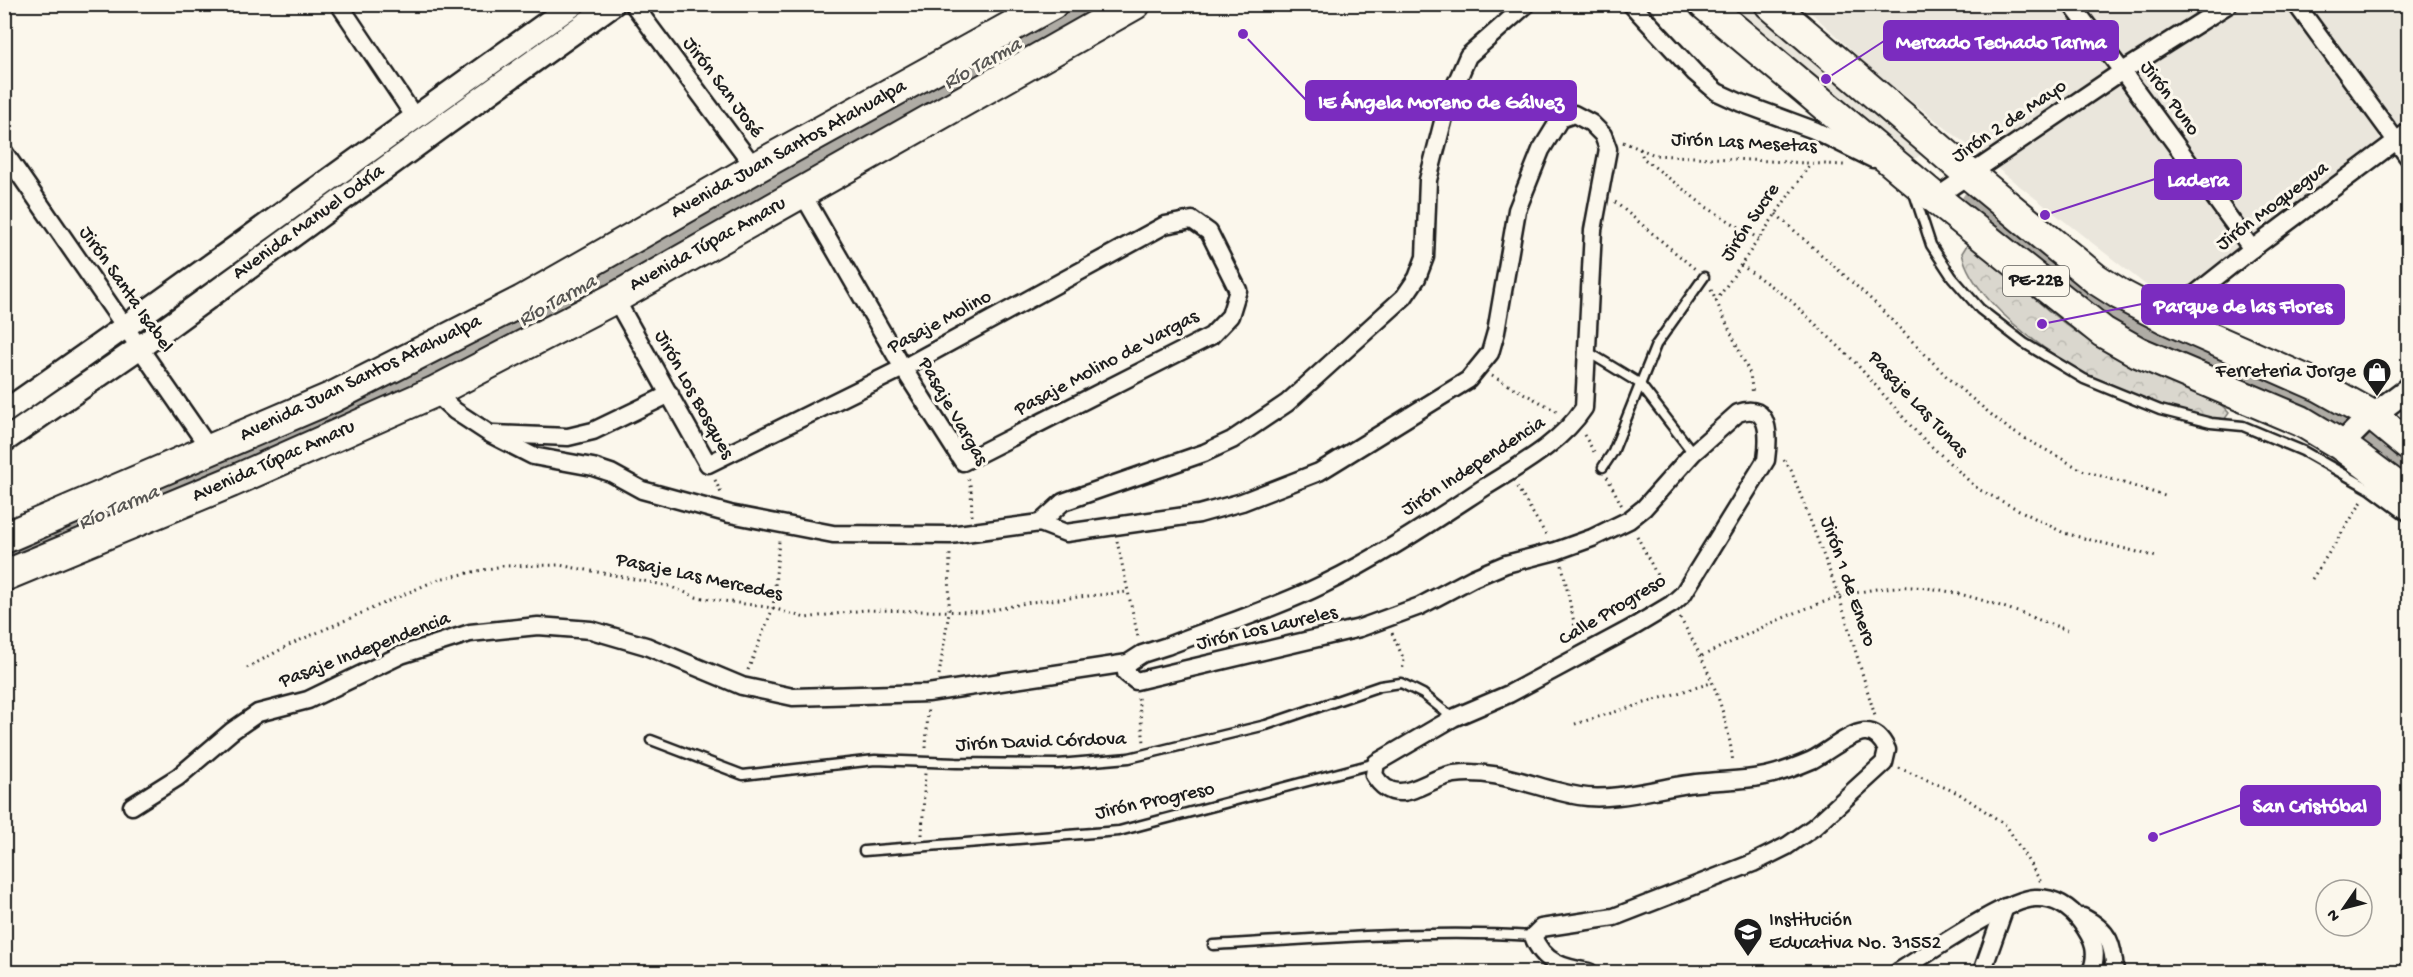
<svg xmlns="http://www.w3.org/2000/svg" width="2413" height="977" viewBox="0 0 2413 977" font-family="'Gochi Hand',sans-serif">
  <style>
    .built { fill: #eae6dc }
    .park { fill: url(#park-crowns); stroke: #7b7a75; stroke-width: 1.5 }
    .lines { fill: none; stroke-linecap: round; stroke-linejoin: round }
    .river { stroke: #afaca5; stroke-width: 33 }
    .lane-casing { stroke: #1c1c1c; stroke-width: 13 }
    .street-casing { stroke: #1c1c1c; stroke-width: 21 }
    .secondary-casing { stroke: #1c1c1c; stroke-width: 27 }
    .highway-casing { stroke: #1c1c1c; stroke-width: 34 }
    .path { stroke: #1c1c1c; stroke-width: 3; stroke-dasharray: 1.5 4.5; stroke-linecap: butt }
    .lane { stroke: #fbf7ec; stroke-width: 8 }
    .street { stroke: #fbf7ec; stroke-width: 16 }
    .secondary { stroke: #fbf7ec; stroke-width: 22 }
    .highway { stroke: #fbf7ec; stroke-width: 30 }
    .labels { text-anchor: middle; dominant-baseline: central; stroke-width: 6; stroke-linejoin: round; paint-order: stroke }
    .shield { fill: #fbf7ec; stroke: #5f5e5a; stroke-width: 1.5 }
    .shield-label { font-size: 18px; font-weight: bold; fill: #1c1c1c }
    .street-label { font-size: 20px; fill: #1c1c1c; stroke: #fbf7ec }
    .poi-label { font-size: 20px; fill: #1c1c1c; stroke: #fbf7ec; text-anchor: end }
    .water-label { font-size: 21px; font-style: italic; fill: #575653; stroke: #fbf7ec }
    .leader { fill: none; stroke: #7b2cbf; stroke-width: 2 }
    .callout-dot { fill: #7b2cbf; stroke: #fbf7ec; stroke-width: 2 }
    .callout { fill: #7b2cbf; stroke: #7b2cbf; stroke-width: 2 }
    .callout-label { font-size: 21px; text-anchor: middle; font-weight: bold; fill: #fff }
  </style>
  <defs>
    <pattern id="park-crowns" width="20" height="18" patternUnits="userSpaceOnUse" patternTransform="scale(1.5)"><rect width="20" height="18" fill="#dad7ce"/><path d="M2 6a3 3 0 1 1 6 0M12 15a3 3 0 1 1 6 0" fill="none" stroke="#bab8b0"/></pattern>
  </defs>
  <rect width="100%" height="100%" fill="#fbf7ec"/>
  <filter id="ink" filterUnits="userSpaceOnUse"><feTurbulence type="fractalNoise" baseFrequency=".0167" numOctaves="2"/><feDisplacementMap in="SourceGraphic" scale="12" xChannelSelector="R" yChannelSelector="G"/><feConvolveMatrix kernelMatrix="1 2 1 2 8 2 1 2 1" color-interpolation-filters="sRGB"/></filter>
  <g filter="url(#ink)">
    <g class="built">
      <polygon points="1720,5 1750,5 1870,102 1925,151 1910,163"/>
      <polygon points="1803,5 2408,5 2408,139 2179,311 1877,74"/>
    </g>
    <path class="park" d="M 1967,245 L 1978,249 C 2017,282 2059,324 2103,350 C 2118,360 2135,368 2152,375 C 2177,387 2211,390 2229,413 L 2222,423 C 2202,418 2180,415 2160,409 C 2102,392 1974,314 1962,253 Z"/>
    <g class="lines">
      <g class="river">
        <polyline points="1977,205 2114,317 2141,333 2322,411 2383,449 2408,471"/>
        <polyline points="4,557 210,471 339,414 429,370 535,316 1091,4"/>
      </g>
      <g class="lane-casing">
        <g id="lane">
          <polyline points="1914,193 1931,245 1952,277 1980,309 2024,343 2084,379 2160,410 2211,423 2243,426 2303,451 2370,489 2408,517"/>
          <polyline points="1588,352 1639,383 1693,453"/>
          <polyline points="1603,467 1613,452 1656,345 1704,277"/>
          <polyline points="651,740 743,775 875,760 956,763 1058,764 1129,758 1266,725 1380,686 1401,683 1423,694 1453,718"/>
          <polyline points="864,851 1119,831 1376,763"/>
          <path d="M 1213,945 C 1320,939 1427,929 1533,936"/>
        </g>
      </g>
      <g class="street-casing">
        <g id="street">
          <polyline points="339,4 414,116"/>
          <polyline points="633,4 755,168"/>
          <polyline points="1631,4 1695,73 1717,92 1741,103 1814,130 1873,159"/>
          <polyline points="2071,4 2122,71 2252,249"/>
          <polyline points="2296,4 2408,157"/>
          <polyline points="4,152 211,451"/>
          <polyline points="1935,198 2115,76 2229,4"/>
          <polyline points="615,298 708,464 903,368 1165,225 1192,220 1209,232 1238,290 1230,316 1211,336 963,462 903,368 802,193"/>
          <polyline points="2165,318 2252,249 2408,132"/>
          <polyline points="494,434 568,437 593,431 670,394"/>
          <polyline points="1040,523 1063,502 1204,453 1232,440 1287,403 1404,297 1417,278 1425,257 1428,180 1448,102 1468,56 1527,4"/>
          <path d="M 1128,663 L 1126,673 L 1136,681 L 1360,628 L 1420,606 L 1473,578 L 1506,564 L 1556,551 L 1592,538 L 1629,520 L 1644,508 L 1693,453 L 1738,413 C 1771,401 1769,438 1766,460 L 1683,594 L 1672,604 L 1630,629 L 1509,694 L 1453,718 L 1376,763 L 1374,775 C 1397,812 1425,778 1454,774 C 1498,768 1537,789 1579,796 C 1615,802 1660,787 1696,783 C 1719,780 1743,781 1765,776 C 1780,773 1798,766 1812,760 C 1826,753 1850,733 1864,732 C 1876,731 1883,741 1887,750 L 1884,763 L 1814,827 L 1787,846 L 1753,863 L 1614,917 L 1541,928 L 1533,936 C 1543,963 1564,968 1589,972"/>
          <path d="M 132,806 L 178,777 L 232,731 L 258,713 L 308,700 L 401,655 L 470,633 L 538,626 L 591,630 L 646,646 L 742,686 L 793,697 L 928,693 L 1128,663 L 1142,654 L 1167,646 C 1218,626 1276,608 1324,584 C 1380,557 1433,521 1485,487 C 1520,465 1561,443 1584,408 L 1593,230 L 1608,149 L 1603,135 L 1591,123 L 1574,114 L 1560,119 L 1541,150 L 1517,210 L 1496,332 L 1490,353 L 1468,380 L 1319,472 L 1242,502 L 1199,514 L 1066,533 L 1040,523 L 950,535 L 833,534 L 730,514 L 642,490 L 611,473 L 593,467 L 533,456 L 490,434 L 455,411 L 434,392"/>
          <path d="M 2083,917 C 2110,931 2113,945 2115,972"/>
          <path d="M 1898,972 C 1926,955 2006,899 2035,898 C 2054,897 2070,907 2081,922 C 2094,940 2099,952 2091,972"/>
          <polyline points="1982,972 2005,907"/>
        </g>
      </g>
      <g class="secondary-casing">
        <g id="secondary">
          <path d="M 4,412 C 196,279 383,139 574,4"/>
          <polyline points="4,441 139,348 447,123 613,4"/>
          <polyline points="2341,445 2364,422 2408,389"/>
        </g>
      </g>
      <g class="highway-casing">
        <g id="highway">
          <polyline points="1704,4 1935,198 2103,332 2138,352 2301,421 2341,445 2408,495"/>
          <polyline points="1770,4 1970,175 2096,279 2121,295 2165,318 2319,386 2373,416 2408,445"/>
          <polyline points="4,538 333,397 522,301 755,168 1052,4"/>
          <polyline points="4,576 231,482 434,392 615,298 1135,4"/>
        </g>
      </g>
      <g class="path">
        <polyline points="1623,142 1655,155 1844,165"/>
        <polyline points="1640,149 1643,158 1706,207 1759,239"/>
        <polyline points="1615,202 1695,269"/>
        <polyline points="1776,214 1874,302 1953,383 2010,430 2082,470 2165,496"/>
        <polyline points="1741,265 1789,299 1854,361 1917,433 1978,489 2064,533 2157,557"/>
        <polyline points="1711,290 1750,374 1753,395"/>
        <polyline points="1716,301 1811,163"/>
        <polyline points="1492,376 1560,413"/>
        <polyline points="1584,435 1596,455"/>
        <polyline points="1784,460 1791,470 1839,596 1875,716"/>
        <polyline points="1607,477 1622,506"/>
        <polyline points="968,479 971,488 972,516"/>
        <polyline points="715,480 721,493"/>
        <polyline points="1517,487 1548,538"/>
        <polyline points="1637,536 1664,589"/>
        <polyline points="1117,541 1138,637"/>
        <polyline points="1562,565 1577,637"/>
        <polyline points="2312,579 2363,500"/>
        <path d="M 1680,618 C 1707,664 1727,709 1733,763"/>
        <polyline points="1392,633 1404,660 1402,672"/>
        <path d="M 1702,656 C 1771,624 1849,579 1927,588 C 1975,594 2022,614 2067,630"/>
        <polyline points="247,668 289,645 439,579 502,566 559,565 603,573 669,586 696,597 773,608 805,618 864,610 984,612 1031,602 1127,592"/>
        <polyline points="748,670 773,608 779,541"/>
        <polyline points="939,675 949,612 950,551"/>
        <polyline points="1138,698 1144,742"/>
        <polyline points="1575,724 1711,683"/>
        <polyline points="926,748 928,710"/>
        <polyline points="1899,768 1958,793 2006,825 2041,882"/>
        <polyline points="922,835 925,773"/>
      </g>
      <use href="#lane" class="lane"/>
      <use href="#street" class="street"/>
      <use href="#secondary" class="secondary"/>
      <use href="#highway" class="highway"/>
    </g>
  </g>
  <defs>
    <g id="shop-pin" transform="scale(1.5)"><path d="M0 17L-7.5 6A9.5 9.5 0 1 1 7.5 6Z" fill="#1c1c1c" stroke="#fbf7ec"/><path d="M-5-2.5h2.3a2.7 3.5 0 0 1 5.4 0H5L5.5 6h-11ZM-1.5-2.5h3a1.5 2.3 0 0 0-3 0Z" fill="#fff"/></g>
    <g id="school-pin" transform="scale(1.5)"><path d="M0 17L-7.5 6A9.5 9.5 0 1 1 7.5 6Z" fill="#1c1c1c" stroke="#fbf7ec"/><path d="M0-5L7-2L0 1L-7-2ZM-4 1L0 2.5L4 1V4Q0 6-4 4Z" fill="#fff"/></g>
  </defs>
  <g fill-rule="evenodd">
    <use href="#shop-pin" x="2377" y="372"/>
    <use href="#school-pin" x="1748" y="932"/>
  </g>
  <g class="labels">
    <rect class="shield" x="2003" y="266" width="66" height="30" rx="4.5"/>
    <g class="shield-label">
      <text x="2036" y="281">PE-22B</text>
    </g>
    <g class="street-label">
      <text transform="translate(722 88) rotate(53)">Jirón San José</text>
      <text transform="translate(2169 99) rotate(54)">Jirón Puno</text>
      <text transform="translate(2010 122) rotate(-34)">Jirón 2 de Mayo</text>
      <text transform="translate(1744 144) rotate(3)">Jirón Las Mesetas</text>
      <text transform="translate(789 150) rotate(-29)">Avenida Juan Santos Atahualpa</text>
      <text transform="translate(2273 207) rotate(-37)">Jirón Moquegua</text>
      <text transform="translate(309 223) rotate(-36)">Avenida Manuel Odría</text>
      <text transform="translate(1751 223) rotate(-56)">Jirón Sucre</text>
      <text transform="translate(708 245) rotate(-29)">Avenida Túpac Amaru</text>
      <text transform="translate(125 290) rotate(55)">Jirón Santa Isabel</text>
      <text transform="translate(940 323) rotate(-28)">Pasaje Molino</text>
      <text transform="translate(1107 364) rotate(-28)">Pasaje Molino de Vargas</text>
      <text transform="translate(361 379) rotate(-26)">Avenida Juan Santos Atahualpa</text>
      <text transform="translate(693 395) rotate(61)">Jirón Los Bosques</text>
      <text transform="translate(1917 405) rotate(47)">Pasaje Las Tunas</text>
      <text transform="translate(952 412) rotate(60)">Pasaje Vargas</text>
      <text transform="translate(274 462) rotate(-24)">Avenida Túpac Amaru</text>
      <text transform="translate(1474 467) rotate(-33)">Jirón Independencia</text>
      <text transform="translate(699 578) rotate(12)">Pasaje Las Mercedes</text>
      <text transform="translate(1847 582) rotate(71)">Jirón 1 de Enero</text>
      <text transform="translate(1613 611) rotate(-31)">Calle Progreso</text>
      <text transform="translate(1267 629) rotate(-13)">Jirón Los Laureles</text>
      <text transform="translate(365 651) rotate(-21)">Pasaje Independencia</text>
      <text transform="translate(1041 743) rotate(-2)">Jirón David Córdova</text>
      <text transform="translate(1155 802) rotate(-12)">Jirón Progreso</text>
    </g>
    <g class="poi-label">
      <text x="2356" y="372">Ferreteria Jorge</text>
      <text x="1769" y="921" text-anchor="start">Institución<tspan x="1769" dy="23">Educativa No. 31552</tspan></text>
    </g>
    <g class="water-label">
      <text transform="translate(983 65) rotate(-29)">Río Tarma</text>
      <text transform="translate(558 302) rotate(-29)">Río Tarma</text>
      <text transform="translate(119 509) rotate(-23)">Río Tarma</text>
    </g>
  </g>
  <path class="leader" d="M1826 79L1884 41M1243 34L1306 100M2045 215L2155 179M2042 324L2142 304M2153 837L2241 805"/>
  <g class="callout-dot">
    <circle cx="1826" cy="79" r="6"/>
    <circle cx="1243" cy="34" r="6"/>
    <circle cx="2045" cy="215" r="6"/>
    <circle cx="2042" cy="324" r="6"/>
    <circle cx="2153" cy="837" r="6"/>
  </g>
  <g class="callout">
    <rect x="1884" y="21" width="234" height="39" rx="6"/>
    <rect x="1306" y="81" width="270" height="39" rx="6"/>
    <rect x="2155" y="160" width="86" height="39" rx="6"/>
    <rect x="2142" y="285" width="202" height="39" rx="6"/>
    <rect x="2241" y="786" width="139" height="39" rx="6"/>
  </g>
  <g class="callout-label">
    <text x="2001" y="48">Mercado Techado Tarma</text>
    <text x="1441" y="108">IE Ángela Moreno de Gálvez</text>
    <text x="2198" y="186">Ladera</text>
    <text x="2243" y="312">Parque de las Flores</text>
    <text x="2310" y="812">San Cristóbal</text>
  </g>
  <rect width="2413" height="977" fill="none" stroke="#fbf7ec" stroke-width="24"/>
  <rect x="12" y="12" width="2389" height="953" fill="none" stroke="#1c1c1c" stroke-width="2" filter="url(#ink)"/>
  <g transform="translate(2344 908) rotate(235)"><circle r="28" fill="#fbf7ec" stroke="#a29f99" stroke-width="1.5"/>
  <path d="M0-4.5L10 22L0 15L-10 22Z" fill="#1c1c1c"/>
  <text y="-9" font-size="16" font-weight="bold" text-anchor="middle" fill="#1c1c1c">N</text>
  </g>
</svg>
